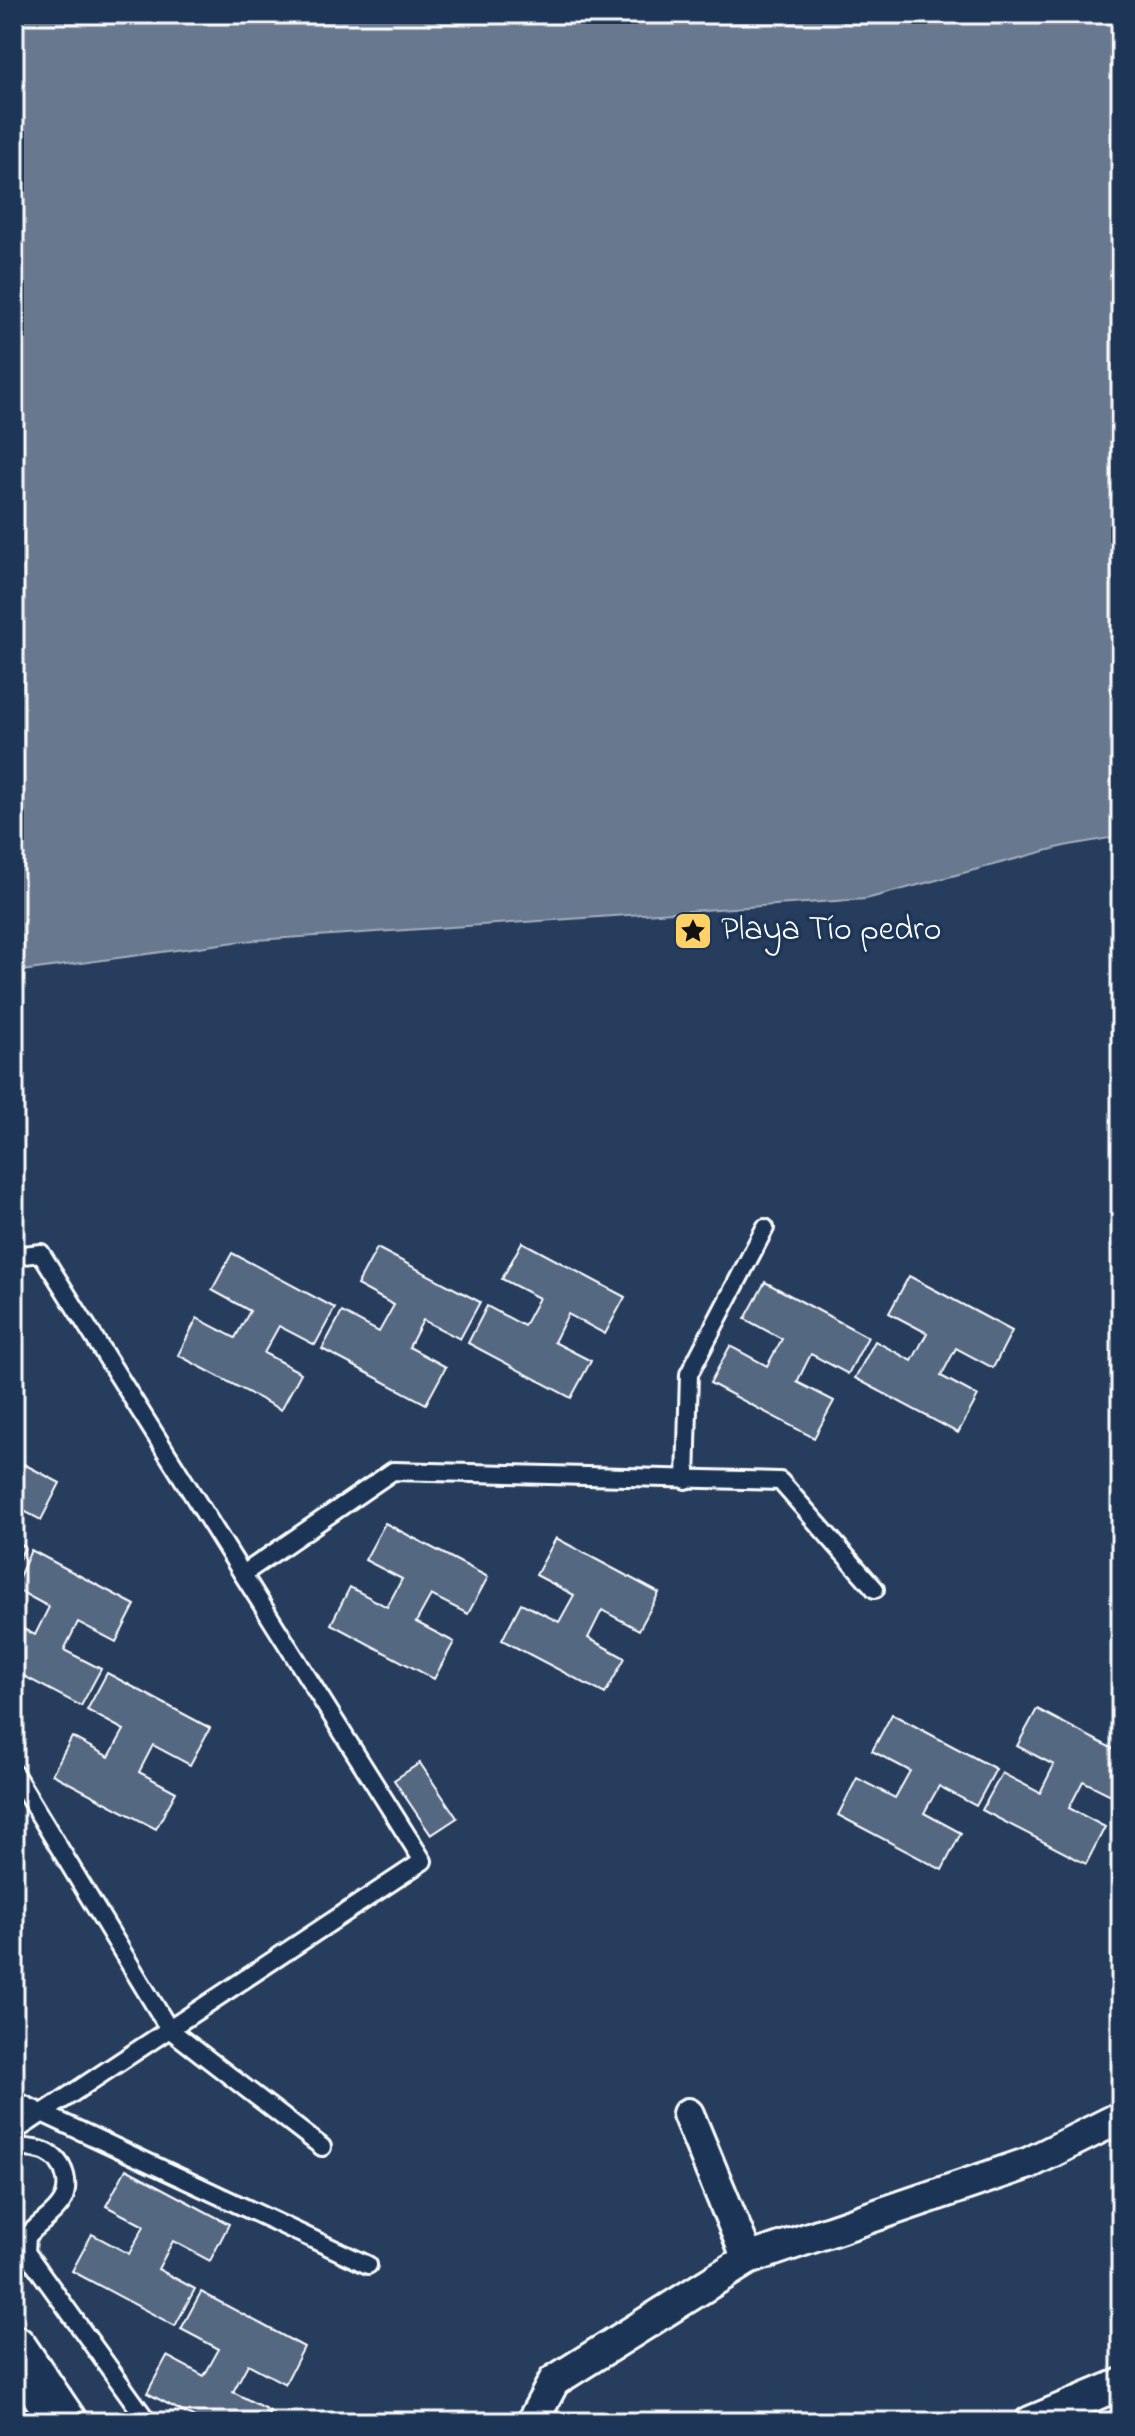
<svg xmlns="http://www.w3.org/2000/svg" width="1135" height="2436" viewBox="0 0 1135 2436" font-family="'Indie Flower',sans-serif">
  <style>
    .water { fill: #67788e; stroke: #a4aebb; stroke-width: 2 }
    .building { fill: #556781; stroke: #fff; stroke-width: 2 }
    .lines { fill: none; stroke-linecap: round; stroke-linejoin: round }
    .service-casing { stroke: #fff; stroke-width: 22 }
    .minor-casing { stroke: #fff; stroke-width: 36 }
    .primary-casing { stroke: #fff; stroke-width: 50 }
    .service { stroke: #1d3557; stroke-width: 16 }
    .minor { stroke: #1d3557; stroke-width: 30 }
    .primary { stroke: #1d3557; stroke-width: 44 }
    .labels { text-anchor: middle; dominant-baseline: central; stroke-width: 7; stroke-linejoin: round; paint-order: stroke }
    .poi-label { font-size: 34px; fill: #fff; stroke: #1d3557; text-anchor: start }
  </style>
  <rect width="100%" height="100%" fill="#263d5e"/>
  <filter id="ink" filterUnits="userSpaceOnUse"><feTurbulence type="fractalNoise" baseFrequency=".0125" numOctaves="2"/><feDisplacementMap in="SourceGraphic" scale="16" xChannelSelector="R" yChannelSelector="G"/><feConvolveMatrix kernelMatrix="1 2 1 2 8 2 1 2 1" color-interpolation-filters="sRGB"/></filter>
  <g filter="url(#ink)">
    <polygon class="water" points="14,14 1121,14 1121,836 1064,846 866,899 243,941 14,972"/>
    <g class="building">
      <polygon points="522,1242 625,1297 605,1334 568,1314 554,1342 591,1361 571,1398 468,1343 487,1306 524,1326 539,1298 502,1279"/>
      <polygon points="377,1248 480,1302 460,1339 423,1320 409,1347 446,1367 426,1404 322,1349 342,1312 379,1332 394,1305 357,1285"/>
      <polygon points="232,1253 335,1308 315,1345 279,1326 264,1353 301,1373 281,1410 178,1355 197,1318 235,1338 250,1311 212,1290"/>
      <polygon points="909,1276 1012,1331 993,1368 956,1348 941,1376 978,1396 958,1433 855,1378 875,1341 912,1361 927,1333 889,1313"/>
      <polygon points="765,1282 868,1337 848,1374 811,1354 797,1382 834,1401 814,1438 710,1383 730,1346 767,1366 782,1339 745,1319"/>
      <polygon points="14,1459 60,1483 41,1520 14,1506"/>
      <polygon points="385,1523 488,1577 468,1614 431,1595 416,1622 454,1642 434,1679 331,1624 350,1587 387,1607 402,1579 365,1560"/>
      <polygon points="556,1538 659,1593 639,1630 602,1610 588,1638 625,1658 605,1694 502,1640 521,1603 559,1622 574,1595 536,1575"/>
      <polygon points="14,1541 25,1547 14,1569"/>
      <polygon points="31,1550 135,1605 116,1642 78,1622 64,1650 101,1669 81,1706 14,1671 14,1624 35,1635 49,1607 14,1588"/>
      <polygon points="107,1673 210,1728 190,1765 153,1745 139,1772 176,1792 156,1829 52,1774 72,1737 109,1757 124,1730 87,1710"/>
      <polygon points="1037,1709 1121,1753 1121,1800 1083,1781 1069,1808 1105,1827 1086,1864 982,1810 1002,1773 1040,1793 1054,1765 1017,1746"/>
      <polygon points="892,1714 996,1769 976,1806 939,1786 924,1813 961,1833 942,1870 838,1815 857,1778 895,1798 910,1771 872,1751"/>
      <polygon points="420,1763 457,1818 431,1835 394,1780"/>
      <polygon points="126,2169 229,2224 210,2261 173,2241 158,2269 195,2289 175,2326 72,2271 92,2234 129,2254 144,2226 106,2206"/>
      <polygon points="201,2292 304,2347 285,2384 248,2364 233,2392 270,2411 264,2422 202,2422 147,2393 167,2356 204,2376 219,2349 181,2329"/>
    </g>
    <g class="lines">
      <g class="service-casing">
        <g id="service">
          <polyline points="14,1256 41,1253 423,1861 14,2132"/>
          <polyline points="686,1480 689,1374 765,1228"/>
          <polyline points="243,1574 393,1471 780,1481 875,1589"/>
          <polyline points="14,1773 169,2029 322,2147"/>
          <polyline points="14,2100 368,2265"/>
          <path d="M 14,2147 C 24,2148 37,2148 46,2152 C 66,2161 73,2189 59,2206 C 50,2218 36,2225 27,2237 L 26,2252 L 148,2422"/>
        </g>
      </g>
      <g class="minor-casing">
        <g id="minor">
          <polyline points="688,2114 748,2259 1029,2163 1121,2117"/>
          <polyline points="532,2422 554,2381 748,2259"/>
          <polyline points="1030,2422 1121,2384"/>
        </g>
      </g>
      <g class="primary-casing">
        <polyline id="primary" points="14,2348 64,2422"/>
      </g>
      <use href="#service" class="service"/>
      <use href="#minor" class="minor"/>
      <use href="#primary" class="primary"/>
    </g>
  </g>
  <defs>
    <g id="sight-square" transform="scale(2)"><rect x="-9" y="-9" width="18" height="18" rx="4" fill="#ffd166" stroke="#1d3557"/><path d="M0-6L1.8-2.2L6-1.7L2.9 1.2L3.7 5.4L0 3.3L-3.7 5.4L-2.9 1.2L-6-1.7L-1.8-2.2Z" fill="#111"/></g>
  </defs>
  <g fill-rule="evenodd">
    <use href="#sight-square" x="693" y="931"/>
  </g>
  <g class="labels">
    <g class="poi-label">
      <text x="721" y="931">Playa Tío pedro</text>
    </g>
  </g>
  <rect width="1135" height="2436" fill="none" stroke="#1d3557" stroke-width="48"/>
  <rect x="24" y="24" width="1087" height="2388" fill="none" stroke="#fff" stroke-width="3" filter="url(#ink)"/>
</svg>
